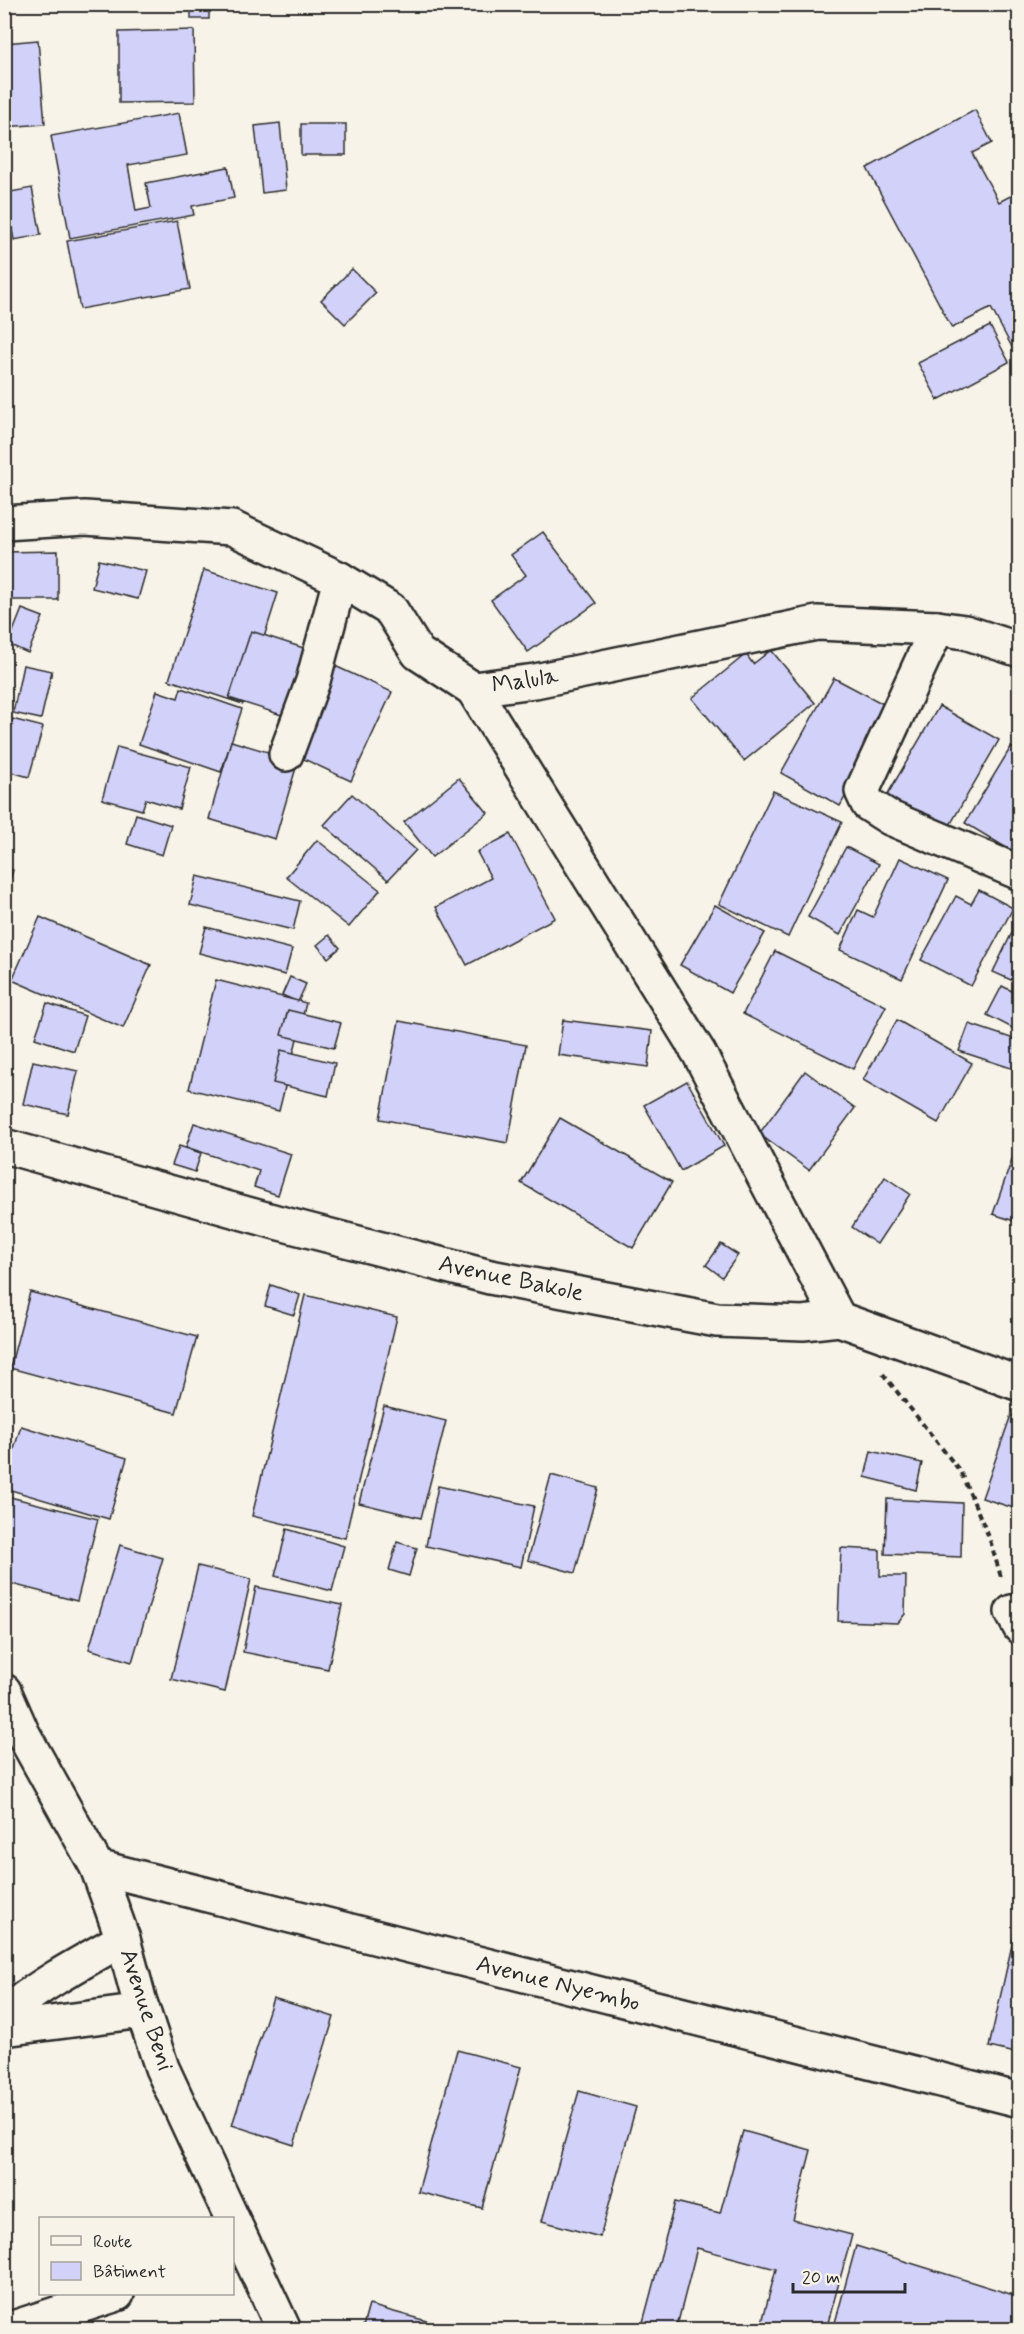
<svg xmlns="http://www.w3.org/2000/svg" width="1024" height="2334" viewBox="0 0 1024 2334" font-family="Mynerve,sans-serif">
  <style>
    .building { fill: #d2d1f9; stroke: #2b2b2b; stroke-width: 1.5 }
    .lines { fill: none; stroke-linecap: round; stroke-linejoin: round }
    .minor-casing { stroke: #2b2b2b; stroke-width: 38 }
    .path { stroke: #2b2b2b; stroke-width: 4; stroke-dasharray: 6 4.5; stroke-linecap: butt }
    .minor { stroke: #f7f3e8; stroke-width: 33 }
    .labels { text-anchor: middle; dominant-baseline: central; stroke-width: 4.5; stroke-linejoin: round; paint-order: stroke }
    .street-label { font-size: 24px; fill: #2b2b2b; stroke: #f7f3e8 }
  </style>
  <rect width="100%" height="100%" fill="#f7f3e8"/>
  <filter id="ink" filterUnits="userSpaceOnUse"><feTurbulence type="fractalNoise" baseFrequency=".0167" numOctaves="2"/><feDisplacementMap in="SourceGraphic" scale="12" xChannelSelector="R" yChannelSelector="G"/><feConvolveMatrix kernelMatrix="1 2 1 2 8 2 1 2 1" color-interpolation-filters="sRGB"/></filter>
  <g filter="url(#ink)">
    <g class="building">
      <rect x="191" y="4" width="18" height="15"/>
      <polygon points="194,30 195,102 119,103 119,32"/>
      <polygon points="38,40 45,124 4,127 4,43"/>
      <polygon points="975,110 992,143 972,153 999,202 1016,193 1020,200 1020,362 991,308 952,328 867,168"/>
      <polygon points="179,113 187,155 128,165 136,211 151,208 146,183 228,167 234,198 192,206 194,215 70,238 51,136"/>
      <polygon points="280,123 286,190 262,193 255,126"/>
      <rect x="301" y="124" width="45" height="31"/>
      <polygon points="32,188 41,235 14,240 5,193"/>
      <polygon points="177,221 190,289 80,309 67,241"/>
      <polygon points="352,269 376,293 345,324 321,300"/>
      <polygon points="990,326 1009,362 938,400 918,363"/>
      <polygon points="543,532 596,603 528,652 491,600 526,575 511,555"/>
      <polygon points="58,551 58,600 4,600 4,552"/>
      <polygon points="99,560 146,571 138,599 92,588"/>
      <polygon points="204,570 278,593 243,704 169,680"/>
      <polygon points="22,609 43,617 28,653 8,644"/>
      <polygon points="251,631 319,653 297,720 229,698"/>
      <polygon points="771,650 815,703 744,761 692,698 746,654 753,664"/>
      <polygon points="23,665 52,671 41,719 13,713"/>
      <polygon points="335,666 392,692 351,781 293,754"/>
      <polygon points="834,678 893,709 840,806 781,773"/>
      <polygon points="181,688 242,709 221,772 139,744 157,691 178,698"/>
      <polygon points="939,706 999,740 946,832 886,797"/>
      <polygon points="12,719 43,727 29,777 4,770 4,745"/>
      <polygon points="231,741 298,761 275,839 209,819"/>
      <polygon points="117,747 191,767 179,809 146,799 142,810 102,799"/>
      <polygon points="1011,747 1020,752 1020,856 965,823"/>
      <polygon points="459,778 488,813 432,857 404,822"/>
      <polygon points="773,791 842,822 788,937 719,904"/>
      <polygon points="352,794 416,850 388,880 324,825"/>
      <polygon points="136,814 171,825 162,855 127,844"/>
      <polygon points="510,834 555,918 467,965 436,907 491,878 477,852"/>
      <polygon points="317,840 380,890 349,927 286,877"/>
      <polygon points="846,847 879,864 840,935 808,917"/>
      <polygon points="900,858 948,880 902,979 840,950 858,910 873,917"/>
      <polygon points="4,868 13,870 4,899"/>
      <polygon points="197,876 300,901 293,930 190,905"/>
      <polygon points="979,890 1013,908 971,986 921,960 956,896 971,904"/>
      <polygon points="715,905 765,933 730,993 680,965"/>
      <polygon points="1020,916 1020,984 993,972"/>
      <polygon points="40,917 151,965 123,1028 12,980"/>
      <polygon points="206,927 292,949 285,975 199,953"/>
      <polygon points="329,935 340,948 328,958 317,945"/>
      <polygon points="775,951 886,1006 853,1069 743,1014"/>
      <polygon points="290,977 306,984 298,1002 282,995"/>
      <polygon points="216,980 306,1003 279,1111 189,1089"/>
      <polygon points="1002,986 1020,995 1020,1032 987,1015"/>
      <polygon points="47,1003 85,1016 74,1051 35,1038"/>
      <polygon points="288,1010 341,1023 334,1048 281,1035"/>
      <polygon points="563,1020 652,1031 648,1067 558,1055"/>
      <polygon points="897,1020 972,1063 938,1123 863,1080"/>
      <polygon points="399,1021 526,1045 508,1143 380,1119"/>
      <polygon points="969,1024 1020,1041 1020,1053 1014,1069 959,1051"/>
      <polygon points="281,1050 335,1063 328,1096 273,1083"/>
      <polygon points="33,1061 78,1071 68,1114 23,1104"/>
      <polygon points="805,1071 855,1108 809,1170 759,1134"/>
      <polygon points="687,1081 724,1146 681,1171 644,1105"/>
      <polygon points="560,1118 672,1182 633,1248 521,1183"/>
      <polygon points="194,1123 291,1154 278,1195 254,1187 259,1171 186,1147"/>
      <polygon points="179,1146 201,1153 195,1172 172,1165"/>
      <polygon points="1016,1148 1020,1149 1020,1223 993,1214"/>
      <polygon points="885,1177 910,1194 877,1244 852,1227"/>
      <polygon points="721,1244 738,1255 722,1277 706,1265"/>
      <polygon points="271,1285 300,1295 294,1315 265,1306"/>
      <polygon points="30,1292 197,1337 176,1413 10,1368"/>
      <polygon points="305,1295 397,1317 345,1538 252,1516"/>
      <polygon points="384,1406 446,1421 421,1518 359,1503"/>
      <polygon points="1011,1415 1020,1418 1020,1502 1017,1509 982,1498"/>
      <polygon points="21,1426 127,1458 109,1519 4,1488 4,1482"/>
      <polygon points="871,1451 922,1463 916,1490 865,1477"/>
      <polygon points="551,1475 598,1488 575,1573 528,1560"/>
      <polygon points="438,1486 534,1506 521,1567 426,1546"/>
      <polygon points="6,1496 98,1519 77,1601 4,1582"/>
      <polygon points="887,1499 962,1503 961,1557 885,1554"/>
      <polygon points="287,1529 344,1546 332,1591 275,1576"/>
      <polygon points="397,1542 417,1548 409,1576 389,1570"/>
      <polygon points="120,1545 163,1558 132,1662 89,1649"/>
      <polygon points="841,1548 880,1550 880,1576 906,1576 905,1614 898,1623 838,1621"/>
      <polygon points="198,1566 251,1579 225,1692 171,1679"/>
      <polygon points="256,1587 342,1605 328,1669 243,1652"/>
      <polygon points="1018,1918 1020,1919 1020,2054 989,2047"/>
      <polygon points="273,1998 334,2017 294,2145 232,2125"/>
      <polygon points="457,2050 521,2067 482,2208 418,2192"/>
      <polygon points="579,2091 636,2107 600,2237 542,2221"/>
      <polygon points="743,2131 811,2150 793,2220 852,2235 826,2330 760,2330 776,2269 697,2248 676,2330 641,2330 675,2202 720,2213"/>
      <polygon points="856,2246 1020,2297 1020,2330 916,2330 897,2325 895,2330 833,2330"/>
      <polygon points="369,2305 459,2330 362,2330"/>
    </g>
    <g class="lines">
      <g class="minor-casing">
        <g id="minor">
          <polyline points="4,523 85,518 232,528 340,579 391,610 418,653 473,689 535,681 817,623 937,628 965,632 1020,650"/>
          <polyline points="937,628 862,791 868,804 890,818 1020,873"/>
          <polyline points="473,689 699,1053 839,1319"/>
          <polyline points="286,754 313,681 340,579"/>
          <polyline points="4,1146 276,1222 490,1277 717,1320 803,1323 839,1319 1020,1384"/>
          <polyline points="1012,1612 1020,1627"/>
          <polyline points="4,1691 22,1732 97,1867 123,1939 139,1999 162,2068 284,2330"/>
          <polyline points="97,1867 1020,2100"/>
          <path d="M 4,2014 C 41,1984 82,1962 123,1939"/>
          <polyline points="4,2029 143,2011"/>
          <polyline points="7,2330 117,2294"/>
        </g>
      </g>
      <polyline class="path" points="883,1374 960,1471 989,1537 1001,1577"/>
      <use href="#minor" class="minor"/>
    </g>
  </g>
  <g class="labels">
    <g class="street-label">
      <text transform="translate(525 681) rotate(-9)">Malula</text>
      <text transform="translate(511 1279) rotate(12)">Avenue Bakole</text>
      <text transform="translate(558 1984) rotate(14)">Avenue Nyembo</text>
      <text transform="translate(146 2010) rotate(72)">Avenue Beni</text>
    </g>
  </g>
  <rect width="1024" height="2334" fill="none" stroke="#f7f3e8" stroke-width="24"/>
  <rect x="12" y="12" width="1000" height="2310" fill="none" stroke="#2b2b2b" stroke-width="2" filter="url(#ink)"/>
  <rect x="39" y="2217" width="195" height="78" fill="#f7f3e8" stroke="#a5a39c" stroke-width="1.5"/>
  <rect x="51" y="2236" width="30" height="9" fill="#f7f3e8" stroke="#a5a39c" stroke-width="1.5"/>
  <text x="93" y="2247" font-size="18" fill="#2b2b2b">Route</text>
  <rect x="51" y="2262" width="30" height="18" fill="#d2d1f9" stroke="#a5a39c" stroke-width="1.5"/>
  <text x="93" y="2277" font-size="18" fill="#2b2b2b">Bâtiment</text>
  <path d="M793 2283v9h112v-9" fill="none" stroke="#2b2b2b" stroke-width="3"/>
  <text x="802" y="2283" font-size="18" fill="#2b2b2b" stroke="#f7f3e8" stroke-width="4.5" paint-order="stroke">20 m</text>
</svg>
